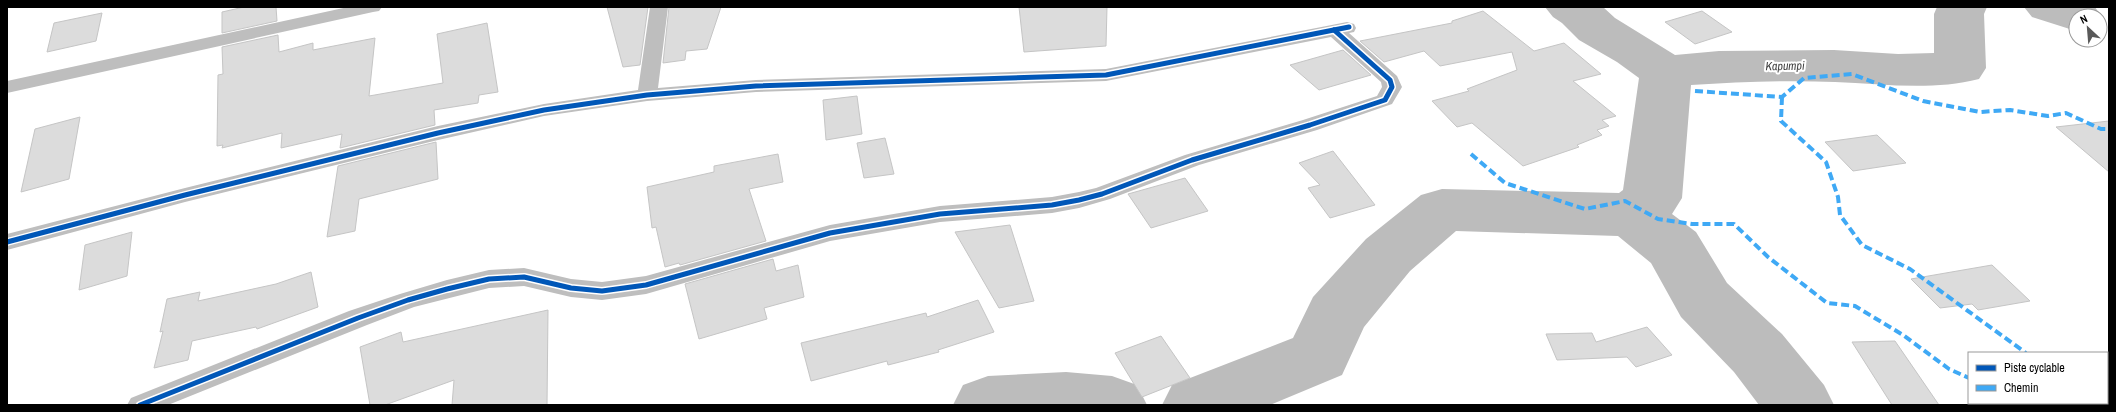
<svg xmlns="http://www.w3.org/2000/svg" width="2116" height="412" viewBox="0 0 2116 412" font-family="'Archivo Narrow',sans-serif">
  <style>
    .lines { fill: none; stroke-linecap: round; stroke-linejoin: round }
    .river { fill: #bcbcbc; fill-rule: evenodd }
    .building { fill: #dcdcdc; stroke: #c5c5c5 }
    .minor { fill: #bebebe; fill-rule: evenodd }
    .quiet { stroke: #3fa9f5; stroke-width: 4; stroke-dasharray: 8 4; stroke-linecap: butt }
    .cycleway-casing { stroke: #fff; stroke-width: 8 }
    .cycleway { stroke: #0057b8; stroke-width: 5 }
    .labels { text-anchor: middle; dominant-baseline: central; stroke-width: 4; stroke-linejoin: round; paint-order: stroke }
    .water-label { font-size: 12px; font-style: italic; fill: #404040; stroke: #fff }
  </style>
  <rect width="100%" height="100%" fill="#fff"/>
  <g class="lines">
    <g class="river">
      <path d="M 1545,7 L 1603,7 L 1615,18 L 1675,55 L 1719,51 L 1834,50 L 1898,54 L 1934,53 L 1934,14 L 1937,7 L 1987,7 L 1984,14 L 1986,68 L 1979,79 C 1932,91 1883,84 1835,82 C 1788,80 1739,82 1691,85 L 1682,198 L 1672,214 L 1696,232 L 1727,283 L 1782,334 L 1824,385 L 1834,405 L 1759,405 L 1734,372 L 1681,317 L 1651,263 L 1618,236 L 1456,231 L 1410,271 L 1364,327 L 1342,375 L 1270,405 L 1162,405 L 1172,385 L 1293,338 L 1313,297 L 1366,239 L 1421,195 L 1442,189 L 1619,193 L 1623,190 L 1639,78 L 1617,62 L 1579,40 L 1562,23 L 1553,17 Z"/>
      <polygon points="2024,7 2095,7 2101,16 2076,16 2076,31 2032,17"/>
      <polygon points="1066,372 1112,376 1137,385 1147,405 953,405 963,385 988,376"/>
    </g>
  </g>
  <g class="building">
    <polygon points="244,7 276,7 277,21 222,33 222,12"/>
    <polygon points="607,7 648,7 640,65 623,67"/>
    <polygon points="669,7 721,7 707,49 686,51 685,60 663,63"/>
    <polygon points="1019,7 1107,7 1106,46 1024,52"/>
    <polygon points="1483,11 1534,51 1564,43 1601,74 1573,81 1616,116 1602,120 1609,126 1597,130 1602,135 1577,145 1579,147 1523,166 1472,123 1457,127 1432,101 1469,91 1467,89 1517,70 1512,52 1440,66 1424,51 1384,62 1360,41 1452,23 1452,21"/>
    <polygon points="1702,11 1732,32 1695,44 1665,22"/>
    <polygon points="102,13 96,41 47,52 54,23"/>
    <polygon points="487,23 498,92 479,95 478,103 434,110 435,125 340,148 342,134 281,148 282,133 222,148 223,145 217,146 218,75 223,74 222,47 278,35 279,52 313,43 313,50 375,38 369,96 443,83 437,34"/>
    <polygon points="1343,50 1371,75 1319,90 1290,65"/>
    <polygon points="857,96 862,134 826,140 823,100"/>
    <polygon points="80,117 69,179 21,192 35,129"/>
    <polygon points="2109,121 2109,172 2056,127"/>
    <polygon points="1877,135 1906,163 1853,171 1825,142"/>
    <polygon points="885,138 894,174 864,178 857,143"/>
    <polygon points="436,142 438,179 359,199 355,231 327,237 338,166"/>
    <polygon points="1333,151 1375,205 1330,218 1308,188 1320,185 1299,163"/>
    <polygon points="778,154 783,182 749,189 766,241 680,265 679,263 665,267 656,227 652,228 647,187 714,172 714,166"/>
    <polygon points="1185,178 1208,211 1151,228 1128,194"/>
    <polygon points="1010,225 1034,301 999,308 955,232"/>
    <polygon points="132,232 127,276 79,290 85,245"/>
    <polygon points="773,259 776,271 798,265 804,297 764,308 767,319 699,339 685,284"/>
    <polygon points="1992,265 2030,301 1978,310 1972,304 1940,308 1911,279"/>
    <polygon points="311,272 318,307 257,329 256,327 192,341 188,360 154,368 163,331 160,332 167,299 200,292 198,301 276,284"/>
    <polygon points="978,300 994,332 938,350 939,352 888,365 887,361 811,381 801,343 926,313 927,317"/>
    <polygon points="548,310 547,405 452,405 454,380 385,405 370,405 360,347 401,332 403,342"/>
    <polygon points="1647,327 1672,355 1636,367 1627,357 1557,360 1546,334 1592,333 1596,342"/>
    <polygon points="1161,336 1190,378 1142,397 1115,353"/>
    <polygon points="1895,341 1939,405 1892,405 1852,342"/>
  </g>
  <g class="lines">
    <g class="minor">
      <polygon points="348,7 382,7 379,11 373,12 7,93 7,81"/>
      <polygon points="650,7 668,7 658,88 756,80 1106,69 1347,22 1354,24 1356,28 1354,32 1349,33 1397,76 1402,87 1392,104 1317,130 1199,165 1110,199 1079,208 1052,213 940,222 830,241 646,294 602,300 571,297 524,286 489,288 414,307 367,325 168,405 127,405 131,398 349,311 400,294 447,280 489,270 524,268 571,279 602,282 646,276 830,225 940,206 1052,197 1079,192 1096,188 1185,155 1303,120 1377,96 1382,87 1381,82 1331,37 1106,81 756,92 647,101 544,116 438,140 185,202 7,250 7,234 185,188 438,126 544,104 638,90"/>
    </g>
    <g class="quiet">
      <polyline points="1695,91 1782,97 1804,78 1852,74 1923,101 1980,112 2010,110 2048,116 2066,113 2101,129 2109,129"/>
      <polyline points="1782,97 1781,121 1826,162 1838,197 1840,215 1862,245 1910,269 2026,353"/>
      <polyline points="1471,154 1505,183 1585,209 1625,201 1658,219 1692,224 1734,224 1768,257 1827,303 1855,306 1903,335 1949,369 1969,378"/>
      <polyline points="2009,403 2013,405"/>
      <polyline points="2033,403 2034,405"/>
    </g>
    <g class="cycleway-casing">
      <g id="cycleway">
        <polyline points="7,242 185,195 438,133 544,110 647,95 756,86 1106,75 1349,27"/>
        <polyline points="140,405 358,318 408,300 447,289 489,279 524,277 571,288 602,291 646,285 830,233 940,214 1052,205 1079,200 1102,194 1192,160 1310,125 1385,100 1392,87 1390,80 1334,30"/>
      </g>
    </g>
    <use href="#cycleway" class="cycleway"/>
  </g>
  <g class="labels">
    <g class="water-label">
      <text transform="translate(1785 66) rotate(-1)">Kapumpi</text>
    </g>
  </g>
  <rect width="2116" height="412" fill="none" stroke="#000000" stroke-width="16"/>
  <rect x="1968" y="352" width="140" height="52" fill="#ffffff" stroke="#999999"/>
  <rect x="1976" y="365" width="20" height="6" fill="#0057b8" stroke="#999999"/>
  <text x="2004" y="372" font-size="12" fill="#000000">Piste cyclable</text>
  <rect x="1976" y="385" width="20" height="6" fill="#3fa9f5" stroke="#999999"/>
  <text x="2004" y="392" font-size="12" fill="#000000">Chemin</text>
  <g transform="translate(2088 28) rotate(334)"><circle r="19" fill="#ffffff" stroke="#999999"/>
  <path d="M0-3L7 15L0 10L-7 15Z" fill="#595959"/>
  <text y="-6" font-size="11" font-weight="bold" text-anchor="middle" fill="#000000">N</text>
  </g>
</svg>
